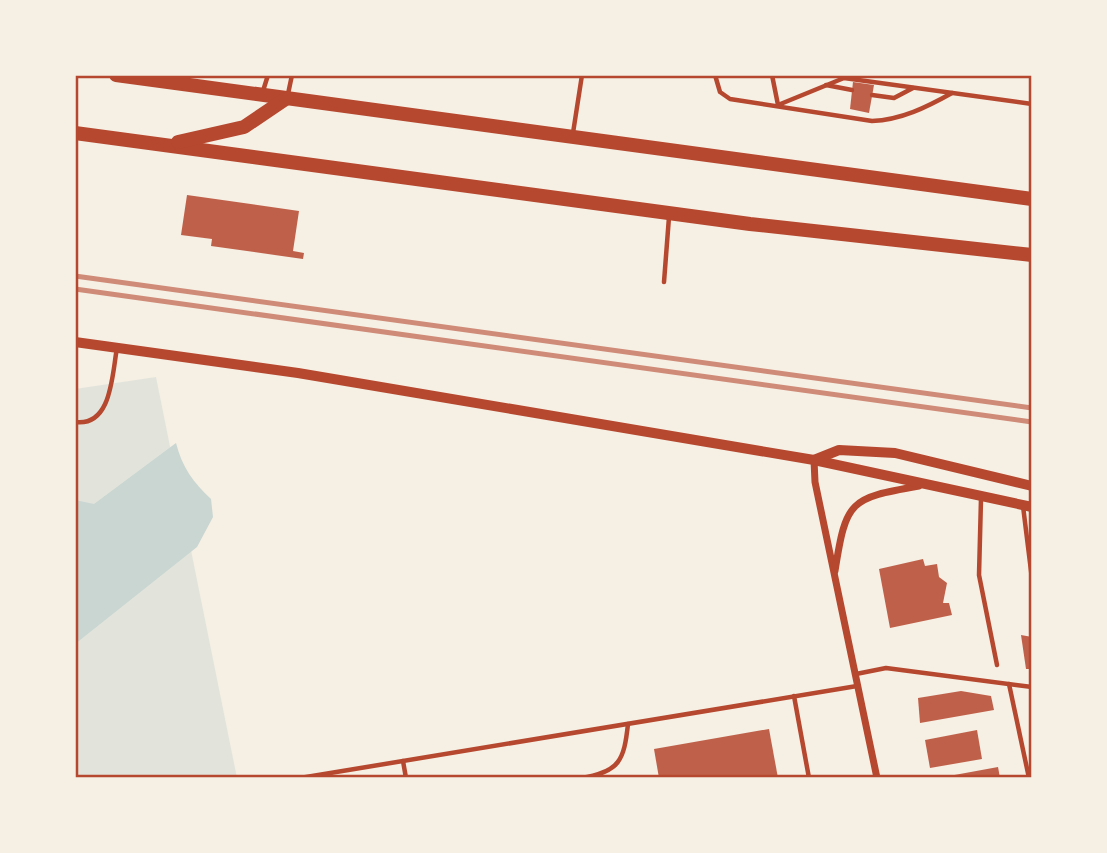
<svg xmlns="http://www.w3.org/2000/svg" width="1107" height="853" viewBox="0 0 1107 853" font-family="'Archivo Narrow',sans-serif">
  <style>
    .green { fill: #e2e4dc }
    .water { fill: #c9d6d2 }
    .building { fill: #bf614a }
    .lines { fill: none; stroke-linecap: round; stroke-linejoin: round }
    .service { stroke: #b5482f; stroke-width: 4.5 }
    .minor { stroke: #b5482f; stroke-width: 7 }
    .tertiary { stroke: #b5482f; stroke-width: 10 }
    .primary { stroke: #b5482f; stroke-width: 14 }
    .rail { stroke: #cf8b77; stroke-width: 5 }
    .neatline { fill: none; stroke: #b5482f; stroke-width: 2.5 }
  </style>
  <rect width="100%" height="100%" fill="#f6efe4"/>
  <polygon class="green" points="156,377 237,778 75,778 75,389"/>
  <path class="water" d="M 176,443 C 182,467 193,482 211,499 L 213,517 L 197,547 L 75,644 L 75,500 L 94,504 Z"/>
  <g class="building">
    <polygon points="853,82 874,85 869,113 850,109"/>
    <polygon points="187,195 299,211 293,251 304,253 303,259 211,246 212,239 181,235"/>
    <polygon points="923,559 925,566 937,564 939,577 947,583 943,603 949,603 952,615 890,628 879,569"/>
    <polygon points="1021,635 1032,637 1032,669 1026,669"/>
    <polygon points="961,691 991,696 994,710 920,723 918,698"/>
    <polygon points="769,729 778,778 659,778 654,749"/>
    <polygon points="977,730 982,759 930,768 925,740"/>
    <polygon points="998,767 1000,778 949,778 949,776"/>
  </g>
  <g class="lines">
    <g class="service">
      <path d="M 715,75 L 720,92 L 730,99 L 872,121 C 901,120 927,107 952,93"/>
      <polyline points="772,75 778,105"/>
      <polyline points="826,85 852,90"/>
      <polyline points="263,91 268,75"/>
      <polyline points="288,94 292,75"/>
      <polyline points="872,95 894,98 913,88"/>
      <polyline points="778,105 844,78 1032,104"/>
      <polyline points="573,133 582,75"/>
      <polyline points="664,282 669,217"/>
      <path d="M 75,422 C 112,427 112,374 117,348"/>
      <polyline points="981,499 979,575 997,665"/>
      <polyline points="1023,506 1032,579"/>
      <polyline points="856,674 886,668 1032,687"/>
      <polyline points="1009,684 1029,778"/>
      <polyline points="794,696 809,778"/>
      <polyline points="403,761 406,778"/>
      <polyline points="300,778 857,686"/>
      <path d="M 581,778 C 620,772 624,760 628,724"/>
    </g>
    <g class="minor">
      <polyline points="814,460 815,482 877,778"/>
      <path d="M 835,571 C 846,500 850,498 919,486"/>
    </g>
    <g class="tertiary">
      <polyline points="75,342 298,373 814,460 1032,507"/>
      <polyline points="814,460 839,450 895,453 1032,486"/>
    </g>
    <g class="primary">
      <polyline points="116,75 1032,199"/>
      <polyline points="75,133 750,224 1032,255"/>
      <polyline points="178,142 244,127 287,98"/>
    </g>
    <g class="rail">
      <polyline points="75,276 1032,408"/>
      <polyline points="75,289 1032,422"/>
    </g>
  </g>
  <rect width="1107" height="853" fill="none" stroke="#f6efe4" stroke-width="154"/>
  <rect x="77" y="77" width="953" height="699" class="neatline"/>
</svg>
